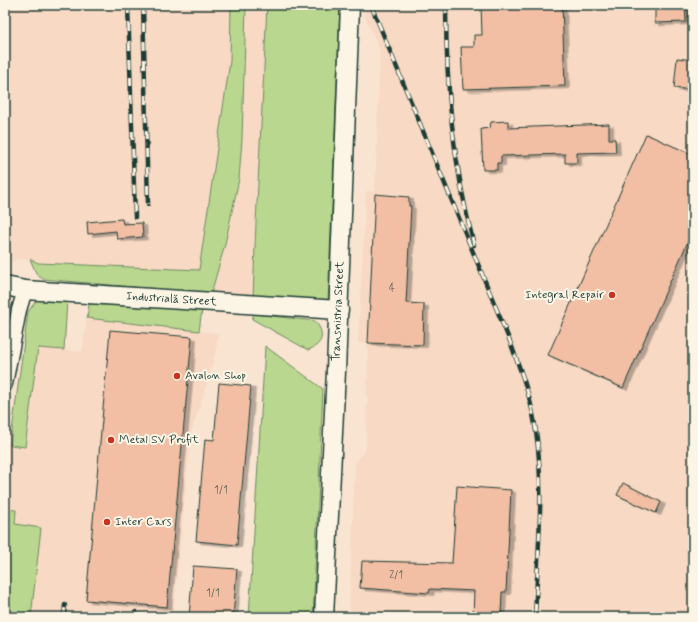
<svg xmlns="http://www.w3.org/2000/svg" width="698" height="622" viewBox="0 0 698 622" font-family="Mynerve,sans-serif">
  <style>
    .built { fill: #f7d9c4 }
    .green { fill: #bad78f; stroke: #6c8a62 }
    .building { fill: #f2bea4; stroke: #1f3d34; filter: url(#shadow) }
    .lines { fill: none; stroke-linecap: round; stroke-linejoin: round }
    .minor-casing { stroke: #1f3d34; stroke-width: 17 }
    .tertiary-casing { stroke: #1f3d34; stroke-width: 21 }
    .minor { stroke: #fcf5e5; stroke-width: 14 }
    .tertiary { stroke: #fcf5e5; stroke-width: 18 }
    .rail-casing { stroke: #1f3d34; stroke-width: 4.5 }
    .rail { stroke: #fcf5e5; stroke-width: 3; stroke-dasharray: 9; stroke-linecap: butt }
    .poi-dot { fill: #c8321e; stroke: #fcf5e5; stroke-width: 1.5 }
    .labels { text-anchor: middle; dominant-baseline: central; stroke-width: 4; stroke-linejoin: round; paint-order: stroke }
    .number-label { font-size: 10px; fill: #545d50 }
    .poi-label { font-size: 12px; fill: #1f3d34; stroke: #fcf5e5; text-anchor: start }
    .street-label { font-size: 12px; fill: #1f3d34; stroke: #fcf5e5 }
  </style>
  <defs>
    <filter id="shadow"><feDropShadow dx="4.5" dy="2.5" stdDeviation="0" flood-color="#0004"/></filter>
  </defs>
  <rect width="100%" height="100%" fill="#f9e4d2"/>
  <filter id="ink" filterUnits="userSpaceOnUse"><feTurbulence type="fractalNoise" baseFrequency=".025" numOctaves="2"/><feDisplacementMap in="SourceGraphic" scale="8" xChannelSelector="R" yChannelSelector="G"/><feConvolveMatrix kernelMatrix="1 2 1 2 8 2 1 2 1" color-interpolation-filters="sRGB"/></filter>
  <g filter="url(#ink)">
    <g class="built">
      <polygon points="5,5 231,5 230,61 199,270 38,263 30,259 17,259 10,263 5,262"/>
      <polygon points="246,5 267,5 263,108 256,200 253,298 211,294 225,244 239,179 242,139"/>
      <polygon points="360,5 382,5 383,6 383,5 693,5 693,617 349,617 355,463 366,449 368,343 358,343 366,191 375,191 380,51"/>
      <polygon points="87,318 181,328 219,334 213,363 191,434 173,617 5,617 7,509 5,520 5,444 25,447 38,348 82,352"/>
    </g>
    <g class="green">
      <polygon points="231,5 246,5 242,139 239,179 225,244 211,294 43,279 37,275 30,259 38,263 199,270 230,61"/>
      <path d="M 267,5 L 340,5 L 328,303 L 253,298 C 256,200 263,103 267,5 Z"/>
      <polygon points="38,298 67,301 64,350 38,348 25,447 10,445 28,312"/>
      <polygon points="89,304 202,310 199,331 87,318"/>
      <path d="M 254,314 L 315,321 C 325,333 324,344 308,350 L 252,319 Z"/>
      <polygon points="265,346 323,389 313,617 249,617"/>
      <polygon points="6,509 16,510 15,524 41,528 31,617 5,617 5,520"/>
    </g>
    <g class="building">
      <polygon points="481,5 562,5 565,86 463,89 461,47 474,47 474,35 482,35"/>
      <polygon points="655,5 685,5 686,22 655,23"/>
      <polygon points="677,58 693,60 693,90 674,88"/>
      <polygon points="508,121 508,128 609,124 609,139 615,139 616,152 577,153 577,163 565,163 565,154 501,156 501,163 497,163 497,170 483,170 481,129 490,128 491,122"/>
      <polygon points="646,134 693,155 693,230 623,388 548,355"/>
      <polygon points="375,194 409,197 409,206 411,206 406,303 424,304 423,345 368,343"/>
      <polygon points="122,219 123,224 142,223 143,237 117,239 116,231 88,234 87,222"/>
      <polygon points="110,330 192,337 167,607 86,600"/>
      <polygon points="219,383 251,386 237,545 196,541 205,439 214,440"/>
      <polygon points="623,483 661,502 656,513 617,495"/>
      <polygon points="457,486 511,490 506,592 502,592 501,617 473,617 474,591 430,589 429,593 360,588 362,561 452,563"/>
      <polygon points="193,566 237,569 233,617 189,617"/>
    </g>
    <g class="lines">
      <g class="minor-casing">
        <polyline id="minor" points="5,384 19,310 25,290"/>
      </g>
      <g class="tertiary-casing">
        <g id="tertiary">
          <path id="s1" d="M 5,286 L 25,290 L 339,310"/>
          <path id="s2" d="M 324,617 L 336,371 L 350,5"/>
        </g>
      </g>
      <use href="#minor" class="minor"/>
      <use href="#tertiary" class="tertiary"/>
      <g class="rail-casing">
        <g id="rail">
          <polyline points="128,5 135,217"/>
          <polyline points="143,5 148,204"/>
          <path d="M 371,5 L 511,344 C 518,364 526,384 531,405 C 547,472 538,548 535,617"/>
          <path d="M 446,5 C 446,89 453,164 474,245"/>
          <polyline points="64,617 65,605"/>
          <polyline points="135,617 136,612"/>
        </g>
      </g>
      <use href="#rail" class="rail"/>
    </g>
  </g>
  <g class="poi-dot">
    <circle cx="612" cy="295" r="4"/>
    <circle cx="177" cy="376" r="4"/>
    <circle cx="111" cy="440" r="4"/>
    <circle cx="107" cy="522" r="4"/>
  </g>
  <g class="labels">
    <g class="number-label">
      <text x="392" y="288">4</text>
      <text x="221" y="490">1/1</text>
      <text x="396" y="575">2/1</text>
      <text x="213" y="593">1/1</text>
    </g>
    <g class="poi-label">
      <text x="604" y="295" text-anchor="end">Integral Repair</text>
      <text x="185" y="376">Avalon Shop</text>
      <text x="119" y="440">Metal SV Profit</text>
      <text x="115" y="522">Inter Cars</text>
    </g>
    <g class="street-label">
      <text stroke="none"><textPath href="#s1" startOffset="167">Industrială Street</textPath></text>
      <text stroke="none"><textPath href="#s2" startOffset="306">Transnistria Street</textPath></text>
    </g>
  </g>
  <rect width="698" height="622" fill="none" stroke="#fcf5e5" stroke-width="20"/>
  <rect x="10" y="10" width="678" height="602" fill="none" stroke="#1f3d34" stroke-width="1.5" filter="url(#ink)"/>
</svg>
